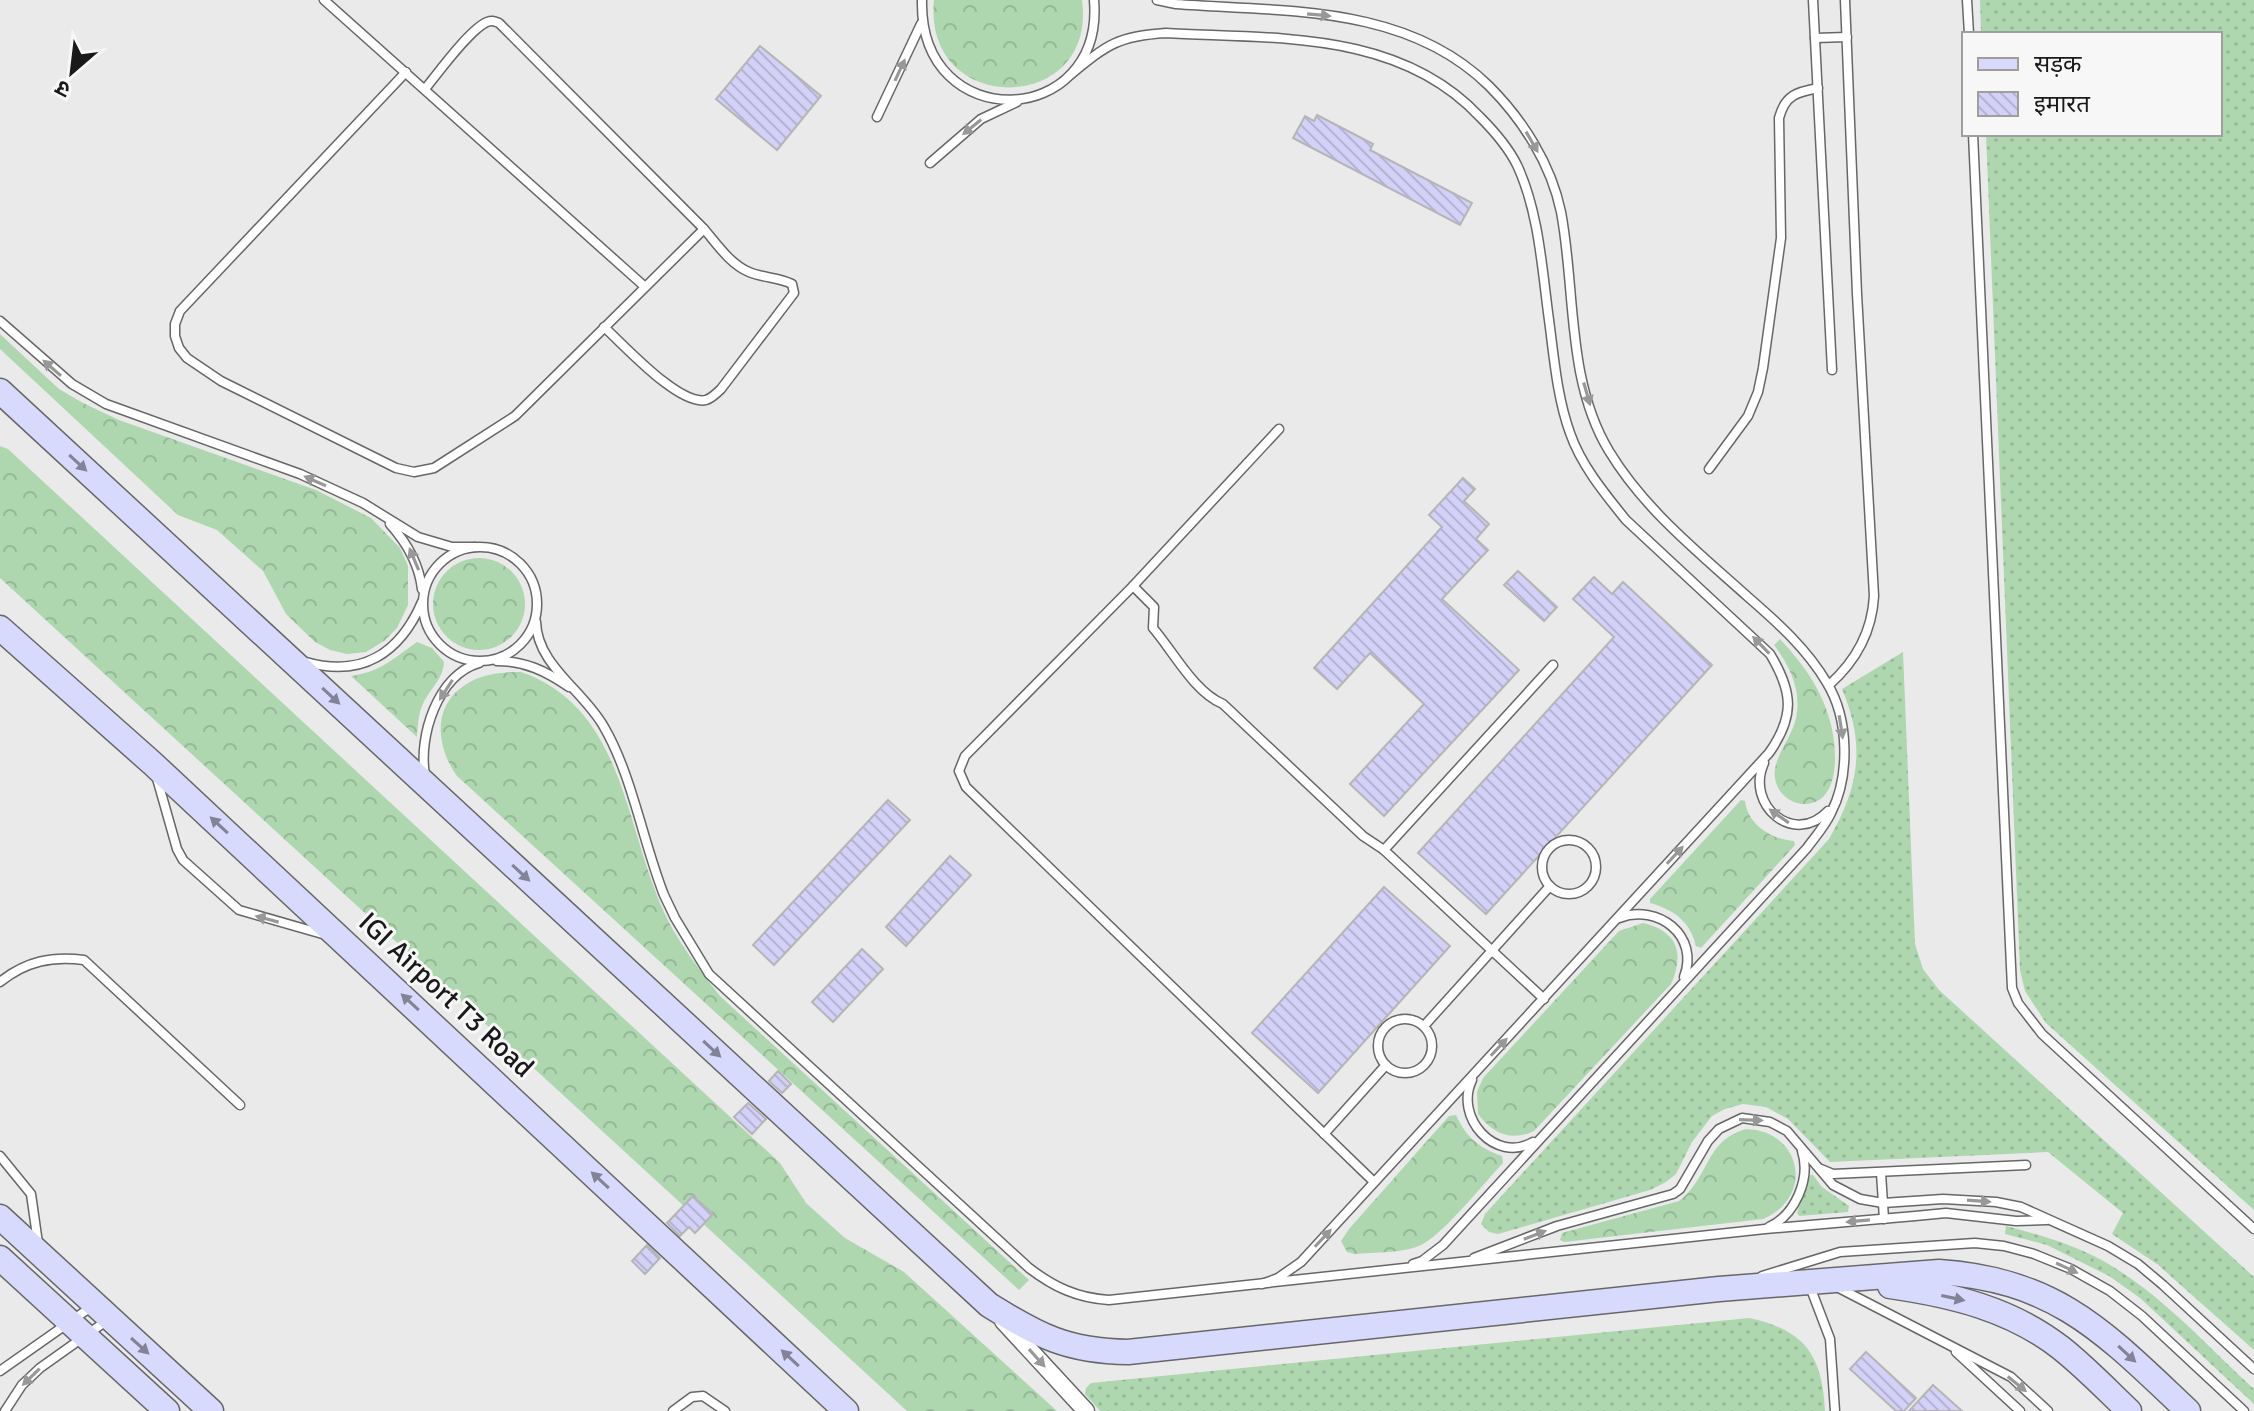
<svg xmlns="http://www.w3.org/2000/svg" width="2254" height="1411" viewBox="0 0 2254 1411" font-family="Signika,'Noto Sans Devanagari',sans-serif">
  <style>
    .grass { fill: url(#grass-dots) }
    .forest { fill: url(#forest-crowns) }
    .building { fill: url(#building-back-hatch); stroke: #b5b5b6; stroke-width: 2 }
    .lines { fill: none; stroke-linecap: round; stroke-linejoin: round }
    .service-casing { stroke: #676768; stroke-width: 11 }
    .minor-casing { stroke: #676768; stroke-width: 19 }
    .secondary-casing { stroke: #676768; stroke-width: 27 }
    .service { stroke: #fff; stroke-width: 8 }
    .minor { stroke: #fff; stroke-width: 16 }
    .secondary { stroke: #d8dafd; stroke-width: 24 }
    .oneway { fill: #989898 }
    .oneway2 { fill: #828397 }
    .labels { text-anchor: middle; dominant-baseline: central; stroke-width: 6; stroke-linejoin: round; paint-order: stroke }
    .street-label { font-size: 28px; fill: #19191a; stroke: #f7f7f8 }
  </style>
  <defs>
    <pattern id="grass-dots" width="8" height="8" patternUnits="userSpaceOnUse" patternTransform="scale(2)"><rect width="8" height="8" fill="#aed7af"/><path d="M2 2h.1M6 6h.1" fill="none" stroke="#95b896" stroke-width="1.8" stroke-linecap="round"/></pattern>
    <pattern id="forest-crowns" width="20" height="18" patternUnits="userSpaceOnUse" patternTransform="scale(2)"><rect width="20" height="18" fill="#aed7af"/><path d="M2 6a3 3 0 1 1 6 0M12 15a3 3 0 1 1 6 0" fill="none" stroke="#95b896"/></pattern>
    <pattern id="building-back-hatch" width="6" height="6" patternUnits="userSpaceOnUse" patternTransform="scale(2)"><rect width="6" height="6" fill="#d4d1f8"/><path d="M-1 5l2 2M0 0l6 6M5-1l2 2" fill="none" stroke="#b5b3d4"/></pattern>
  </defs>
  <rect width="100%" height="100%" fill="#eaeaeb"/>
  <g class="grass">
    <polygon points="1980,0 2254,0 2254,1210 2046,1023 2025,991 2020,970 1986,134 2220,134 2220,34 1981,34"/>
    <path d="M 1903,652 L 1915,944 L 1923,969 L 1939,990 L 2254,1277 L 2254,1350 L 2157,1264 L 2112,1234 L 2123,1213 L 2048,1152 L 1830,1162 L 1788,1119 L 1766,1107 L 1743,1104 L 1725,1109 L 1712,1116 L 1692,1142 L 1676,1174 L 1666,1182 L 1650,1190 L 1498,1234 L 1489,1232 L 1481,1224 L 1485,1214 L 1829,839 C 1859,787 1866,746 1842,689 Z"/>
    <polygon points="1810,1175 1813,1175 1822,1187 1849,1206 1848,1212 1799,1216 1797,1213"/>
    <path d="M 2006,1226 C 2044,1236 2082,1247 2115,1268 C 2167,1300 2210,1349 2254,1389 L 2254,1404 L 2140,1298 L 2109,1276 L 2047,1245 L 2005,1234 Z"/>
    <path d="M 1749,1318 C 1805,1330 1822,1355 1825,1411 L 1100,1411 L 1085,1394 L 1086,1388 L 1091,1383 Z"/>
  </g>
  <g class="forest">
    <path d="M 934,0 L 1082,0 C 1098,115 922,118 934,0 Z"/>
    <polygon points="0,334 59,389 83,403 119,420 316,490 371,518 400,548 408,566 408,605 397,628 384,641 366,652 347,654 330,650 315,642 286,614 263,571 217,530 178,515 0,349"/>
    <polygon points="0,446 8,449 780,1163 806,1203 845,1238 904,1272 1057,1411 907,1411 0,578"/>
    <circle cx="479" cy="604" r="46"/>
    <path d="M 1780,639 C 1803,664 1821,688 1830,721 C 1837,745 1842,802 1806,804 C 1796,805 1786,799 1780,791 C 1762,764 1795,740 1797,712 C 1800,687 1789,665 1774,645 Z"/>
    <path d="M 417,642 L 432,648 L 444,662 C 443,680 430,688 423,704 C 418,714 418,725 417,737 L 351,676 C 383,671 392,659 417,642 Z"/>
    <path d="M 521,672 C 619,706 624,814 658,898 C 672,935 696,965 720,996 L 1029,1280 L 1019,1290 L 457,776 C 437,748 431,707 465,685 C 481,674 502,672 521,672 Z"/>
    <path d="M 1741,800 L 1745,801 C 1748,825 1771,839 1794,841 L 1795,845 L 1701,948 L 1696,946 C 1690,921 1674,910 1650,903 L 1650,899 Z"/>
    <path d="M 1643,923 C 1677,931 1685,953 1671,984 L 1534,1131 C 1511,1142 1492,1133 1478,1114 L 1477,1092 L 1483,1078 L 1619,931 Z"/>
    <path d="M 1456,1115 C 1466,1137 1479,1148 1502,1156 L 1503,1163 C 1484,1183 1445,1232 1423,1244 C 1404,1254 1375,1252 1354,1254 L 1347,1252 L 1341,1241 L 1349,1229 L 1449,1116 Z"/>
    <path d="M 1746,1129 C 1803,1131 1814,1198 1763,1219 L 1564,1242 L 1560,1240 L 1562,1233 L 1679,1201 C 1710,1178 1704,1141 1746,1129 Z"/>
  </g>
  <g class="building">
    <polygon points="760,46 821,96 777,150 716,99"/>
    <polygon points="1317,115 1373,144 1370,150 1472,203 1460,225 1293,138 1305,116 1314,121"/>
    <polygon points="1463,478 1475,489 1464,501 1489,524 1476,539 1488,550 1442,599 1519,670 1384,816 1350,784 1424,704 1370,653 1337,689 1314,668 1442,527 1429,515"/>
    <polygon points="1518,571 1557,607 1544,621 1504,585"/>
    <polygon points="1594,577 1612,594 1623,582 1712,665 1486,914 1418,853 1614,637 1573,599"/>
    <polygon points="888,800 910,820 774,965 753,945"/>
    <polygon points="950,856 971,875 906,946 886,927"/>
    <polygon points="1384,887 1450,946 1318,1093 1252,1033"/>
    <polygon points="862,949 883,969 833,1022 812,1002"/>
    <polygon points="778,1071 791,1084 782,1093 769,1081"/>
    <polygon points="748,1103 766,1119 752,1134 734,1117"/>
    <polygon points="693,1196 713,1214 695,1233 689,1227 680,1236 667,1223"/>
    <polygon points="647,1245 660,1258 645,1274 632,1261"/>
    <polygon points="1866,1352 1916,1398 1904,1411 1896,1411 1850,1369"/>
    <polygon points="1933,1385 1962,1411 1909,1411"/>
  </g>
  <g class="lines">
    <g class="service-casing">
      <g id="service">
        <polyline points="324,0 644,286"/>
        <path d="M 922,0 C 919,137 1105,129 1094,0"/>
        <path d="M 1157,0 L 1176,4 C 1283,12 1406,4 1489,86 C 1523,120 1551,164 1561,212 C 1576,291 1566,380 1609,451 C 1644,509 1698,552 1748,597 C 1778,623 1807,649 1827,683 C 1849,719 1850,776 1831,813 C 1825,826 1815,837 1807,848 L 1443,1245 L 1422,1261 L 1413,1264"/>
        <polyline points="1813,0 1832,370"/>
        <polyline points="1967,0 1969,34"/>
        <polyline points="1815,38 1847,37"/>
        <polyline points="406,72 180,311 175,324 175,336 179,348 187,358 221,381 396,468 414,472 434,468 515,416 704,229"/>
        <path d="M 1070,75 C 1107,45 1117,36 1166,33 C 1275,39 1399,30 1480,117 C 1494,131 1508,147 1517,165 C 1539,212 1542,269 1549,320 C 1554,357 1557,397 1570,433 C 1581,465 1605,494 1626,520 L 1770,654 C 1793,692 1795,716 1769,753 L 1301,1262 L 1278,1278 L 1262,1284"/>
        <path d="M 425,89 C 438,73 470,29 487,22 C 492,20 494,21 499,23 L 704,229 C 717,244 730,264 749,272 C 763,278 778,277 792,284 L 794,293 L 721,389 C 717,393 712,398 706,400 C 679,406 624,345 604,327"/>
        <polyline points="877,117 921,24"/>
        <polyline points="1973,134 2012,988 2018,1003 2042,1034 2254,1229"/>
        <polyline points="930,163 981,119 1017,102"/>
        <polyline points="0,321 72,384 106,404 300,474 363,503 418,537 452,547 475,547"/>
        <polyline points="1279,429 1133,586 965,756 959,771 966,787 1374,1182"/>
        <path d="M 1709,469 L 1748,416 L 1758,392 L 1763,368 L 1781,238 L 1779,118 C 1785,95 1797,92 1818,88"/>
        <path d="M 390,524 C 407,543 419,563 422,589"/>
        <circle cx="480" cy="604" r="57"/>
        <path d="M 1133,586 L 1154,607 L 1153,628 C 1173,651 1194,692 1223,704 L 1363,836 L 1384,850 L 1544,999"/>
        <path d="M 536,622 C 537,665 584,691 604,727 C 632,775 643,842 664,895 L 675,918 L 709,974 L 1029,1268 C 1054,1287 1077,1298 1109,1300 L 1765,1229 L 1915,1216 L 1946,1213 L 2016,1221 L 2047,1220"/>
        <path d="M 497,661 C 525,661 546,671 569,687"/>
        <path d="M 306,662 C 362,678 400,653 422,602"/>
        <path d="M 1829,685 C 1856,661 1872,632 1874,596 L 1857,294 L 1845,0"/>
        <path d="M 1764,763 C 1745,805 1794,847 1828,811"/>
        <polyline points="156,775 177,849 183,860 239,910 326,935"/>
        <path d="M 425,775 C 418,736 438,675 479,663"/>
        <circle cx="1569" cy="867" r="27"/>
        <polyline points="1384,850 1553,665"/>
        <path d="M 1619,918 C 1658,903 1700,936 1684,977"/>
        <path d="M 0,982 C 26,961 52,956 84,960 L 240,1105"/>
        <circle cx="1405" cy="1046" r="27"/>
        <polyline points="1424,1026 1550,886"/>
        <path d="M 1472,1080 C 1454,1117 1495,1164 1533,1142"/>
        <polyline points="1324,1134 1386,1065"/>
        <polyline points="0,1156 31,1194 38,1243"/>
        <polyline points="1821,1169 1833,1174 2026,1165"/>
        <polyline points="1881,1173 1884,1219"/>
        <path d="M 1769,1227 C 1795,1215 1811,1179 1802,1151"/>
        <polyline points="1474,1258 1557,1226 1673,1194 1680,1189 1708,1141 1719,1129 1742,1118 1770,1122 1787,1131 1833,1185 1860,1199 1883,1203 1943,1199 1996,1202 2021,1207 2108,1246 2138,1264 2163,1285 2254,1369"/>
        <polyline points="1762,1276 1840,1252 1975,1243 2004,1246 2034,1254 2071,1269 2110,1291 2142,1316 2244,1411"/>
        <polyline points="1809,1284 1830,1339 1835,1411"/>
        <polyline points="1837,1287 2011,1377 2048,1411"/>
        <polyline points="1956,1352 2020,1411"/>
        <polyline points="0,1371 91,1307"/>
        <polyline points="5,1411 22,1385 40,1368 109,1319"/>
        <polyline points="673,1411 692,1397 703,1396 725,1411"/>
      </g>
    </g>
    <g class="minor-casing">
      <polyline id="minor" points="1003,1321 1086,1411"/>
    </g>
    <g class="secondary-casing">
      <g id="secondary">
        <path d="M 0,391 L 989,1305 C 1039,1336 1067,1351 1128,1352 L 1719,1289 L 1939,1272 C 2058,1280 2106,1334 2188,1411"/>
        <polyline points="0,628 152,763 846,1411"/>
        <polyline points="0,1217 211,1411"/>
        <polyline points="0,1258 167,1411"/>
        <path d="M 1890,1286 C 1952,1295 2011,1309 2061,1348 C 2085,1367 2107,1390 2129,1411"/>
      </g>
    </g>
    <use href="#service" class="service"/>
    <use href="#minor" class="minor"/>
    <use href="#secondary" class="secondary"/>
  </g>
  <defs><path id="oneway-solid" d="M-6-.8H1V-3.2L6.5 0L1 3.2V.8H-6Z" transform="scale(2)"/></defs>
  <g class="oneway">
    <use href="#oneway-solid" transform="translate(1319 15) rotate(5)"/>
    <use href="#oneway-solid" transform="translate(900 70) rotate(-65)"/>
    <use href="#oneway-solid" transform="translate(972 127) rotate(141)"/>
    <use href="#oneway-solid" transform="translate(1532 142) rotate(60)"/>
    <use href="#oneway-solid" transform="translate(52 368) rotate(-139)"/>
    <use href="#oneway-solid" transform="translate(1587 394) rotate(74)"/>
    <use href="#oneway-solid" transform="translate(315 481) rotate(-156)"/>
    <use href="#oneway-solid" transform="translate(414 559) rotate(-113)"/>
    <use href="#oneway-solid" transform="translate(1761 645) rotate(-134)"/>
    <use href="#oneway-solid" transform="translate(446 690) rotate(123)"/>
    <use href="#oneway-solid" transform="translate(1841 727) rotate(81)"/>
    <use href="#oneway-solid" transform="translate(1779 816) rotate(-145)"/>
    <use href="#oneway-solid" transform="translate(1675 855) rotate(-47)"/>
    <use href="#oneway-solid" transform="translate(267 919) rotate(-165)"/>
    <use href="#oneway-solid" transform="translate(1499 1047) rotate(-47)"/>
    <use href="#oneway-solid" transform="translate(1751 1120) rotate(2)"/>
    <use href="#oneway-solid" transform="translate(1979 1201) rotate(4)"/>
    <use href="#oneway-solid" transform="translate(1858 1221) rotate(175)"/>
    <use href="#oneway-solid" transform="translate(1535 1235) rotate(-21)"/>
    <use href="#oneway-solid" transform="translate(1323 1238) rotate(-47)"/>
    <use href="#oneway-solid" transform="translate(2067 1268) rotate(25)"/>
    <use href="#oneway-solid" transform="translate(1037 1358) rotate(48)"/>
    <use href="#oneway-solid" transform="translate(31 1377) rotate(136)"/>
    <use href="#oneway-solid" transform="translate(2017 1384) rotate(39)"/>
  </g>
  <g class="oneway2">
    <use href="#oneway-solid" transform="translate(78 463) rotate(43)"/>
    <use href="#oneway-solid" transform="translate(331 696) rotate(43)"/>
    <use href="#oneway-solid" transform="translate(219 825) rotate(-137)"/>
    <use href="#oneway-solid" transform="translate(521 873) rotate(43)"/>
    <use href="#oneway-solid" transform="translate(410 1002) rotate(-137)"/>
    <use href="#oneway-solid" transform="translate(712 1049) rotate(43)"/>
    <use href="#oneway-solid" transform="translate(600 1180) rotate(-137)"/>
    <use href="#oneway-solid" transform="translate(1953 1298) rotate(12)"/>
    <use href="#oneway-solid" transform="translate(140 1346) rotate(42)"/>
    <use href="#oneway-solid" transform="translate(2127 1354) rotate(43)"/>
    <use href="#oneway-solid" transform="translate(790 1358) rotate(-137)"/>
  </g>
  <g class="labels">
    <g class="street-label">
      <text transform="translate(446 995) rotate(43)">IGI Airport T3 Road</text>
    </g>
  </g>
  <rect x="1962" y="32" width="260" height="104" fill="#f7f7f8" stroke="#9e9e9f" stroke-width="2"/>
  <rect x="1978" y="58" width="40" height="12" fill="#d8dafd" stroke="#9e9e9f" stroke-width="2"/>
  <text x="2034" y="72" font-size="24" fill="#19191a">सड़क</text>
  <rect x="1978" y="92" width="40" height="24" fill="url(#building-back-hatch)" stroke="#9e9e9f" stroke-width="2"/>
  <text x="2034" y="112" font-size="24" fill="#19191a">इमारत</text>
  <g transform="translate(72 72) rotate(208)" stroke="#f7f7f8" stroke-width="6" paint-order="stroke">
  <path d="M0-6L14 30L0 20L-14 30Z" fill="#19191a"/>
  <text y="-12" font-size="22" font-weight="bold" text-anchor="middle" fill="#19191a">उ</text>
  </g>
</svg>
